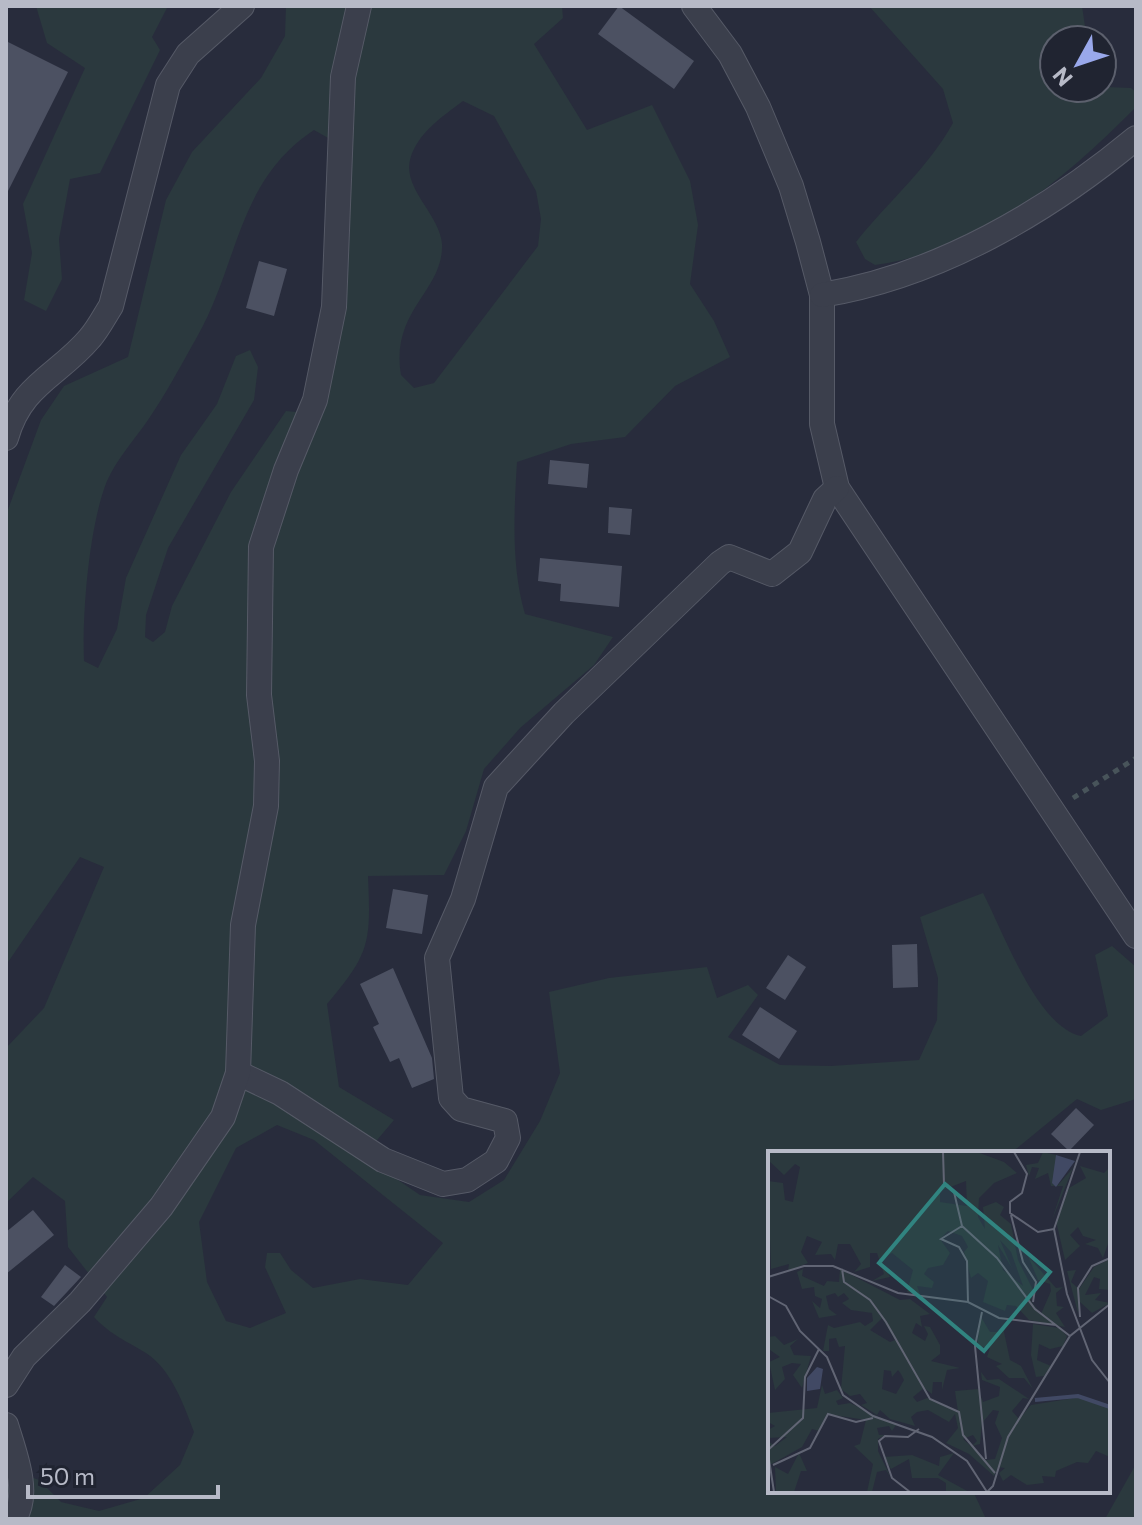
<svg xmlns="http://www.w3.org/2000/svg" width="1142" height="1525" viewBox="0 0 1142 1525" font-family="Commissioner,sans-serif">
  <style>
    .green { fill: #2b393e; fill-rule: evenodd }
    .building { fill: #4c5162 }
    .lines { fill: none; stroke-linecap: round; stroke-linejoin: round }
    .minor-casing { stroke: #565a67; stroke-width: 26 }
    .path { stroke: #48545a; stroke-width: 5; stroke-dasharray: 6 6; stroke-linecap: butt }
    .minor { stroke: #3b3f4c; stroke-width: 24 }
    .inset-river { fill: none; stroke: #414964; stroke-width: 4 }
    .inset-road { fill: none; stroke: #616574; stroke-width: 2 }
    .view { fill: #318480; fill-opacity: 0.15; stroke: #318480; stroke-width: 4 }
    .inset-edge { fill: none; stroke: #b7bac7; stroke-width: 4 }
  </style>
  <rect width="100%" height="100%" fill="#282c3c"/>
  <g class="green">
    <polygon points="36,6 168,6 152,37 160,50 100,173 70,179 59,239 62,279 46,311 24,300 32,253 23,204 85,68 47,43"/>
    <path d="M 286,6 L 562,6 L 563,18 L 534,44 L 587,130 L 652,105 L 690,181 L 698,225 L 690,284 L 714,321 L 730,357 L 675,386 L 625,437 L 571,444 L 517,462 C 514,512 511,566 525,614 L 613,637 L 594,665 L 520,728 L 484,769 L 466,831 L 444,875 L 368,876 C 371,943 370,953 327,1004 L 339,1087 L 394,1120 L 372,1146 L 379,1167 L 420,1195 L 469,1202 L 504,1180 L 540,1121 L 560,1073 L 549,992 L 609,978 L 707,967 L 717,998 L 748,985 L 758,995 L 728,1037 L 780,1065 L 831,1066 L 919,1060 L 937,1020 L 938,978 L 920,917 L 983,893 C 1003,931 1037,1027 1081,1036 L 1108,1016 L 1095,955 L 1112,946 L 1136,967 L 1136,1099 L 1101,1110 L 1077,1099 L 1011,1153 L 770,1153 L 770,1491 L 973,1491 L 986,1519 L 6,1519 L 6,1468 L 39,1480 L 61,1502 L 99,1511 L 144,1498 L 180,1465 L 194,1432 C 184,1405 171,1369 146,1353 C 125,1340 112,1336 94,1317 L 107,1297 L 68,1247 L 65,1201 L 33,1177 L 6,1203 L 6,1048 L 44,1008 L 104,867 L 80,857 L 6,965 L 6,515 L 41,420 L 64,386 L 128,357 L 166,200 L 192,152 L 261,78 L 285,36 ZM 463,101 L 494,116 L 536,191 L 541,219 L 538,246 L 434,383 L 414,388 L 401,375 C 390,310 444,291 442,244 C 440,215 403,189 410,160 C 417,133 442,117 463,101 ZM 314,130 L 351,151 L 346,302 L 318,414 L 286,411 L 231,492 L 172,606 L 165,632 L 153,642 L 145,637 L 146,615 L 168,548 L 254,400 L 258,367 L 250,350 L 236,356 L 217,404 L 181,455 L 126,578 L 117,629 L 98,668 L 84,661 C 82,613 89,526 107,481 C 116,460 135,439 148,420 C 166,394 181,365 197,337 C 239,263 237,181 314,130 ZM 277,1125 L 314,1140 L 443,1243 L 408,1285 L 360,1279 L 313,1288 L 291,1270 L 280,1253 L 267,1253 L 265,1267 L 286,1313 L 250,1328 L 226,1321 L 207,1282 L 199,1222 L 236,1148 Z"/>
    <path d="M 869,6 L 1082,6 L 1087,40 L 1054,40 L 1054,88 L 1102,88 L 1102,82 L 1106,87 L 1131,88 L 1136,92 L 1136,107 C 1064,180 980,251 875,265 L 865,259 L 856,242 C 888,202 928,168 953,123 L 943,89 Z"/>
    <polygon points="1136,1464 1136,1519 1105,1519"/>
  </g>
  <g class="building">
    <polygon points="619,6 694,61 674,89 598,34"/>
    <polygon points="6,41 68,72 6,195"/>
    <polygon points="259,261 287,269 274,316 246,308"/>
    <polygon points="550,460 589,464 587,488 548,484"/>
    <polygon points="609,507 632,509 630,535 608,533"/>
    <polygon points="540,558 622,566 619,607 560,601 561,584 538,581"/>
    <polygon points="393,889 428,895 422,934 386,928"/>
    <polygon points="917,944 918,987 893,988 892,945"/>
    <polygon points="788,955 806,967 785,1000 766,988"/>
    <polygon points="393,968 432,1058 434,1079 412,1088 399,1058 390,1062 373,1027 379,1024 360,984"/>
    <polygon points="760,1007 797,1031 779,1059 742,1035"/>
    <polygon points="1076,1108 1094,1125 1069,1151 1051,1134"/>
    <polygon points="33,1210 54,1235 6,1274 6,1232"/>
    <polygon points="65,1265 81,1277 54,1306 41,1297"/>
  </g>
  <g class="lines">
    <g class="minor-casing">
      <g id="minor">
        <polyline points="694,6 730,54 758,107 791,186 808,242 822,295 822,424 837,488 1136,936"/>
        <path d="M 822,295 C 938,276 1047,212 1136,138"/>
        <path d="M 6,438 C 21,384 58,376 90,338 C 98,329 104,317 111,306 L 168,85 L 188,54 L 242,6"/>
        <polyline points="238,1073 280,1093 383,1160 443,1184 467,1180 496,1161 508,1138 505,1121 461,1109 451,1098 437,958 463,899 496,787 564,713 720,563 729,557 772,574 800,552 825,499 837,488"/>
        <polyline points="6,1385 24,1357 80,1302 161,1207 223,1117 238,1073 243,925 266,806 267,761 259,695 261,547 286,470 315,400 334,307 343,77 359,6"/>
        <path d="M 6,1425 C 14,1452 31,1493 14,1519"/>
      </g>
    </g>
    <polyline class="path" points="1073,798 1136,758"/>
    <use href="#minor" class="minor"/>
  </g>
  <g transform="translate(768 1151)">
    <rect width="342" height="342" fill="#282c3c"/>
    <path d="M 0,1 L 209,1 L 236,11 L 249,22 L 226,32 L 211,47 L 210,66 L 217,78 L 215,56 L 228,51 L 236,56 L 232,64 L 243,73 L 250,109 L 266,141 L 263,150 L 273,163 L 283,140 L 282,133 L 270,129 L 260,105 L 288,137 L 295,136 L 288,142 L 289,155 L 296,156 L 288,162 L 297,176 L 261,169 L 248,155 L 239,154 L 237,160 L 215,151 L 220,130 L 210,122 L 203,127 L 196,101 L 200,96 L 194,85 L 180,80 L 172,88 L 182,102 L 175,114 L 160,117 L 156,123 L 166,131 L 164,137 L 149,135 L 152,143 L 139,141 L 145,119 L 124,102 L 113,108 L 122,126 L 104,130 L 116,123 L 109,102 L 102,102 L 102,116 L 86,121 L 93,113 L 82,93 L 70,93 L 67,109 L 63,103 L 47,104 L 54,91 L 39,85 L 33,101 L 40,112 L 20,120 L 21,113 L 3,118 L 0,30 L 15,32 L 17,49 L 25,51 L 32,16 L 27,13 L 16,24 L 0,9 ZM 198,30 L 199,55 L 172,51 L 172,40 ZM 232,89 L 243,101 L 255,135 L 235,119 L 230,94 L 244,117 ZM 275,1 L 288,4 L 290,34 L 305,17 L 284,69 L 295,35 L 283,35 L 280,22 L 267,28 L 271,17 L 264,16 L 261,25 L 258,14 L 270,12 ZM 312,15 L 336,22 L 342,16 L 342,87 L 335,107 L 330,97 L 317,93 L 328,89 L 315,85 L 310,76 L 302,84 L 312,95 L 297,109 L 288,70 L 301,37 L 318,27 ZM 342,108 L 342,139 L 331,138 L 332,128 L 326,126 L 317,144 L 333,142 L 327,149 L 342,152 L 324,162 L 312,151 L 310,162 L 299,120 L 308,119 L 303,131 L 311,138 L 326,116 ZM 35,118 L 34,125 L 56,135 L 59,130 L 71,131 L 72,118 L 132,149 L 142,148 L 162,163 L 152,165 L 154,176 L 148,172 L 144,182 L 157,190 L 160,183 L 156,175 L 162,176 L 172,194 L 172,203 L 163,210 L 192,217 L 179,219 L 174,239 L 174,231 L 165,231 L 164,243 L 156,237 L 145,246 L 149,251 L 159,247 L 190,261 L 187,240 L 210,238 L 215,251 L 231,245 L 232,236 L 214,229 L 213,221 L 219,229 L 231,228 L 261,248 L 255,247 L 244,260 L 251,268 L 263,254 L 313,246 L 342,257 L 342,306 L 328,300 L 320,312 L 309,311 L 288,320 L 287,326 L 274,325 L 276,332 L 259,334 L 243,324 L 235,330 L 231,322 L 237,317 L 230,316 L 226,325 L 201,303 L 178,292 L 190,277 L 187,263 L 181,271 L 160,259 L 149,261 L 143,266 L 147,275 L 122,268 L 112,259 L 109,264 L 93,254 L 99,252 L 92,243 L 82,245 L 73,238 L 77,195 L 71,196 L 68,187 L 61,188 L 61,200 L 55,200 L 60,174 L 66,177 L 92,171 L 97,175 L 105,170 L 104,162 L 83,159 L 74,152 L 81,148 L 76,142 L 70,146 L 67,142 L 58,145 L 61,158 L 69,164 L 51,167 L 44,150 L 52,157 L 54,148 L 47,145 L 46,136 L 34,138 L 29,121 ZM 114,167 L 127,189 L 122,191 L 102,179 ZM 116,219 L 123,220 L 124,226 L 130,219 L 133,223 L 136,229 L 128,243 L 114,238 ZM 225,259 L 231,260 L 227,272 L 234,287 L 227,308 L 218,309 L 195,288 L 205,284 L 209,290 L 204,295 L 212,293 L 214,272 ZM 213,166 L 222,181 L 232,181 L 239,171 L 236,181 L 242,209 L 253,215 L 265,238 L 256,227 L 241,227 L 228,215 L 234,213 L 219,206 L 222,197 L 209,195 ZM 265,173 L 291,177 L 299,185 L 295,195 L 282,198 L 271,193 L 269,209 L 283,215 L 276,225 L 268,226 L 263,204 ZM 7,185 L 16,194 L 30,188 L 22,195 L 26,204 L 43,205 L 34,237 L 25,224 L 33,213 L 24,212 L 14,216 L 17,228 L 7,239 L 1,211 L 12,206 L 2,199 L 0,186 ZM 54,234 L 57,243 L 69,239 L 75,247 L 68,250 L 70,254 L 82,252 L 128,274 L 124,280 L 121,275 L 109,277 L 111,284 L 117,284 L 110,288 L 110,300 L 123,327 L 118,319 L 109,321 L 104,341 L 99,341 L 105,313 L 86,295 L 92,293 L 98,269 L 59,263 L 51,280 L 44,278 L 34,296 L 0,315 L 0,290 L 7,295 L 19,286 L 0,287 L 0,279 L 7,275 L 0,271 L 0,262 L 49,257 ZM 31,302 L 39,320 L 33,320 L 26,341 L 8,341 L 7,316 L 20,323 ZM 186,302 L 170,324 L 201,341 L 178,341 L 178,332 L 170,327 L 144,327 L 141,308 L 123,318 L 116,306 L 144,304 L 171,315 L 172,306 Z" fill="#2b393e" fill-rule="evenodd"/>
    <path d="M 288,4 L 307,10 L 288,36 L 284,32 ZM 49,216 L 55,218 L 52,238 L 39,240 L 39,227 Z" fill="#414964"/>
    <path class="inset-river" d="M 267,249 L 310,245 L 342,256"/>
    <path class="inset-road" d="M 175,1 L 176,33 L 186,41 L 194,75 L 229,107 L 267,158 L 302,185M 246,1 L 259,23 L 254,42 L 242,51 L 242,62 L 270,81 L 286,78M 312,1 L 286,78 L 299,143 L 324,209 L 342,232M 243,64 L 255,111 L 268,131 L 265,151M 194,75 L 173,88 L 191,96 L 199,110 L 200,151M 74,118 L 76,131 L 102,149 L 118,171 L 162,248 L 191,261 L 195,284 L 227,322M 0,126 L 36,115 L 65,115 L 130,142 L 200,151 L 231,167 L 288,174M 0,145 L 18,155 L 32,180 L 59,206 L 75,244 L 105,265 L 164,286 L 199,310 L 219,341M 214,161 L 207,195 L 218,308M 312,166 L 310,137 L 324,115 L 342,107M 0,299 L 35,267 L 37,226 L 51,198M 0,302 L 6,341M 5,314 L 42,297 L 60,263 L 88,271 L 105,267M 142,341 L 124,327 L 111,290 L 117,285 L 140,286 L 151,278M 219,341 L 225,335 L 240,286 L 302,185 L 342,153"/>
    <path class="view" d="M 177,33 L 282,121 L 216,200 L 111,112 Z"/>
    <rect width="342" height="342" class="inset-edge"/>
  </g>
  <rect width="1142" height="1525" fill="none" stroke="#b7bac7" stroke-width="16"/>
  <g transform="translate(1078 64) rotate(230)"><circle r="38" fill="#202431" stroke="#5c606d" stroke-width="2"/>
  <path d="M0-6L14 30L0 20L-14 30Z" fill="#99a8eb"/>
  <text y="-12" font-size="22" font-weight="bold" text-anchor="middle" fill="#b7bac7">N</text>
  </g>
  <path d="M28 1485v12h190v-12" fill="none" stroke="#b7bac7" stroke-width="4"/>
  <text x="40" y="1485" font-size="24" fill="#b7bac7" stroke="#202431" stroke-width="6" paint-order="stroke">50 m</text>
</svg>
